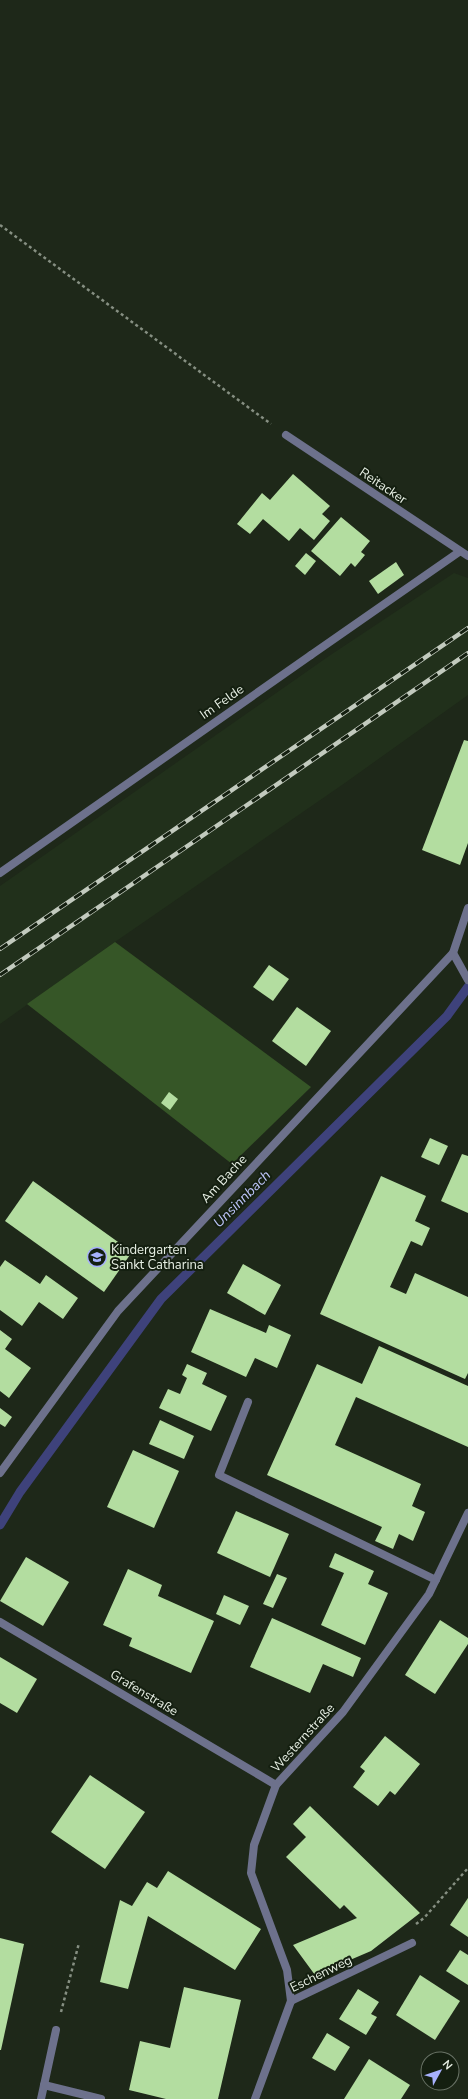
<svg xmlns="http://www.w3.org/2000/svg" width="468" height="2099" viewBox="0 0 468 2099" font-family="'Nunito Sans',sans-serif">
  <style>
    .built { fill: #21301b }
    .green { fill: #365627 }
    .lines { fill: none; stroke-linecap: round; stroke-linejoin: round }
    .stream { stroke: #3e427b; stroke-width: 9 }
    .building { fill: #b3dda0 }
    .path { stroke: #868f82; stroke-width: 2.5; stroke-dasharray: 3 3; stroke-linecap: butt }
    .lane { stroke: #6d718c; stroke-width: 8 }
    .street { stroke: #6d718c; stroke-width: 8 }
    .rail-casing { stroke: #c2cabe; stroke-width: 4.5 }
    .rail { stroke: #141f10; stroke-width: 3; stroke-dasharray: 9; stroke-linecap: butt }
    .labels { text-anchor: middle; dominant-baseline: central; stroke-width: 4; stroke-linejoin: round; paint-order: stroke }
    .street-label { font-size: 13px; fill: #e7efe4; stroke: #141f10 }
    .poi-label { font-size: 13px; fill: #e7efe4; stroke: #141f10; text-anchor: start }
    .water-label { font-size: 14px; font-style: italic; fill: #bcc4f8; stroke: #141f10 }
  </style>
  <rect width="100%" height="100%" fill="#1e2819"/>
  <polygon class="built" points="454,573 468,578 468,695 342,785 115,942 0,1024 0,886 329,656"/>
  <polygon class="green" points="115,942 311,1087 232,1164 27,1004"/>
  <g class="lines">
    <polyline class="stream" points="0,1525 20,1492 161,1299 447,1016 468,987"/>
  </g>
  <g class="building">
    <polygon points="293,474 330,506 322,514 330,521 314,540 300,528 289,541 263,519 250,534 237,524 262,493 270,500"/>
    <polygon points="341,517 370,541 361,552 365,555 355,567 351,563 340,576 311,551"/>
    <polygon points="306,553 316,561 305,575 295,566"/>
    <polygon points="396,562 404,575 378,594 369,581"/>
    <polygon points="464,740 468,741 468,843 460,865 422,850"/>
    <polygon points="269,965 289,979 273,1001 253,987"/>
    <polygon points="297,1007 331,1031 306,1066 272,1041"/>
    <polygon points="169,1092 178,1099 170,1110 161,1103"/>
    <polygon points="430,1138 448,1146 439,1165 421,1157"/>
    <polygon points="462,1154 468,1156 468,1213 441,1201"/>
    <polygon points="381,1176 426,1196 415,1221 430,1228 422,1246 411,1241 390,1287 406,1294 415,1273 468,1297 468,1373 465,1379 320,1314"/>
    <polygon points="33,1181 132,1252 104,1292 5,1221"/>
    <polygon points="5,1260 40,1284 46,1275 78,1298 63,1319 39,1302 22,1326 0,1310 0,1267"/>
    <polygon points="243,1264 281,1285 265,1315 227,1293"/>
    <polygon points="210,1309 266,1333 269,1325 291,1335 277,1368 255,1358 246,1377 191,1352"/>
    <polygon points="0,1330 12,1339 5,1349 31,1368 9,1398 0,1391"/>
    <polygon points="379,1346 468,1386 468,1447 356,1397 335,1445 421,1484 412,1506 425,1512 413,1541 399,1534 393,1549 375,1541 382,1527 267,1475 317,1364 362,1384"/>
    <polygon points="187,1364 207,1373 202,1384 227,1396 211,1431 159,1408 168,1389 180,1394 187,1378 182,1375"/>
    <polygon points="0,1408 12,1417 5,1427 0,1424"/>
    <polygon points="160,1420 194,1436 184,1459 149,1444"/>
    <polygon points="133,1450 179,1471 154,1528 107,1507"/>
    <polygon points="236,1511 289,1534 270,1577 217,1553"/>
    <polygon points="335,1553 374,1571 368,1584 388,1593 365,1645 321,1625 344,1573 329,1567"/>
    <polygon points="26,1557 69,1582 43,1626 0,1601"/>
    <polygon points="128,1569 162,1585 158,1596 214,1621 191,1673 129,1646 132,1638 103,1625"/>
    <polygon points="277,1574 287,1578 273,1608 263,1604"/>
    <polygon points="224,1595 249,1606 240,1625 216,1614"/>
    <polygon points="272,1618 361,1658 353,1677 323,1664 310,1693 250,1667"/>
    <polygon points="440,1620 468,1638 468,1644 435,1694 405,1675"/>
    <polygon points="0,1657 37,1679 17,1713 0,1703"/>
    <polygon points="385,1736 420,1764 395,1795 390,1791 378,1806 353,1787 365,1771 360,1767"/>
    <polygon points="90,1775 145,1812 105,1869 51,1832"/>
    <polygon points="310,1806 420,1913 371,1951 315,1975 293,1945 357,1918 344,1905 340,1909 286,1857 306,1837 293,1824"/>
    <polygon points="168,1871 261,1929 235,1970 148,1916 128,1989 100,1982 120,1900 132,1906 147,1882 157,1888"/>
    <polygon points="468,1898 468,1937 450,1925"/>
    <polygon points="0,1938 24,1944 1,2050 0,2050"/>
    <polygon points="460,1950 468,1955 468,1985 446,1971"/>
    <polygon points="420,1975 460,2001 435,2040 396,2015"/>
    <polygon points="184,1987 241,2000 218,2099 166,2099 129,2090 140,2041 170,2048"/>
    <polygon points="358,1989 379,2002 371,2014 377,2017 366,2035 339,2019"/>
    <polygon points="327,2033 350,2047 335,2071 312,2058"/>
    <polygon points="369,2059 410,2085 401,2099 344,2099"/>
  </g>
  <g class="lines">
    <g class="path">
      <polyline points="0,225 271,424"/>
      <polyline points="416,1924 424,1918 468,1868"/>
      <polyline points="61,2012 79,1943"/>
    </g>
    <g class="lane">
      <polyline points="0,873 311,655"/>
      <polyline points="248,1402 219,1475 436,1580"/>
      <polyline points="41,2099 56,2030"/>
    </g>
    <g class="street">
      <polyline points="286,435 468,556"/>
      <polyline points="311,655 459,552"/>
      <polyline points="453,953 468,980"/>
      <polyline points="0,1473 118,1311 453,953 468,908"/>
      <polyline points="0,1622 276,1785"/>
      <polyline points="291,2001 287,1970 251,1873 254,1845 276,1785 343,1712 429,1594 468,1513"/>
      <polyline points="44,2085 101,2099"/>
      <polyline points="255,2099 291,2001 412,1943"/>
    </g>
    <g class="rail-casing">
      <g id="rail">
        <polyline points="0,949 468,628"/>
        <polyline points="0,975 468,653"/>
      </g>
    </g>
    <use href="#rail" class="rail"/>
  </g>
  <defs>
    <g id="school-ring" transform="scale(1)"><circle r="9.5" fill="#141f10" stroke="#a7b1fc" stroke-width="1.5"/><path d="M0-5L7-2L0 1L-7-2ZM-4 1L0 2.5L4 1V4Q0 6-4 4Z" fill="#a7b1fc"/></g>
  </defs>
  <g fill-rule="evenodd">
    <use href="#school-ring" x="97" y="1257"/>
  </g>
  <g class="labels">
    <g class="street-label">
      <text transform="translate(383 486) rotate(34)">Reitacker</text>
      <text transform="translate(222 702) rotate(-35)">Im Felde</text>
      <text transform="translate(224 1179) rotate(-47)">Am Bache</text>
      <text transform="translate(144 1693) rotate(31)">Grafenstraße</text>
      <text transform="translate(303 1738) rotate(-48)">Westernstraße</text>
      <text transform="translate(321 1974) rotate(-26)">Eschenweg</text>
    </g>
    <g class="poi-label">
      <text x="111" y="1250">Kindergarten<tspan x="111" dy="15">Sankt Catharina</tspan></text>
    </g>
    <g class="water-label">
      <text transform="translate(242 1199) rotate(-45)">Unsinnbach</text>
    </g>
  </g>
  <g transform="translate(440 2071) rotate(50)"><circle r="19" fill="#141f10" stroke="#687265"/>
  <path d="M0-3L7 15L0 10L-7 15Z" fill="#a7b1fc"/>
  <text y="-6" font-size="11" font-weight="bold" text-anchor="middle" fill="#e7efe4">N</text>
  </g>
</svg>
